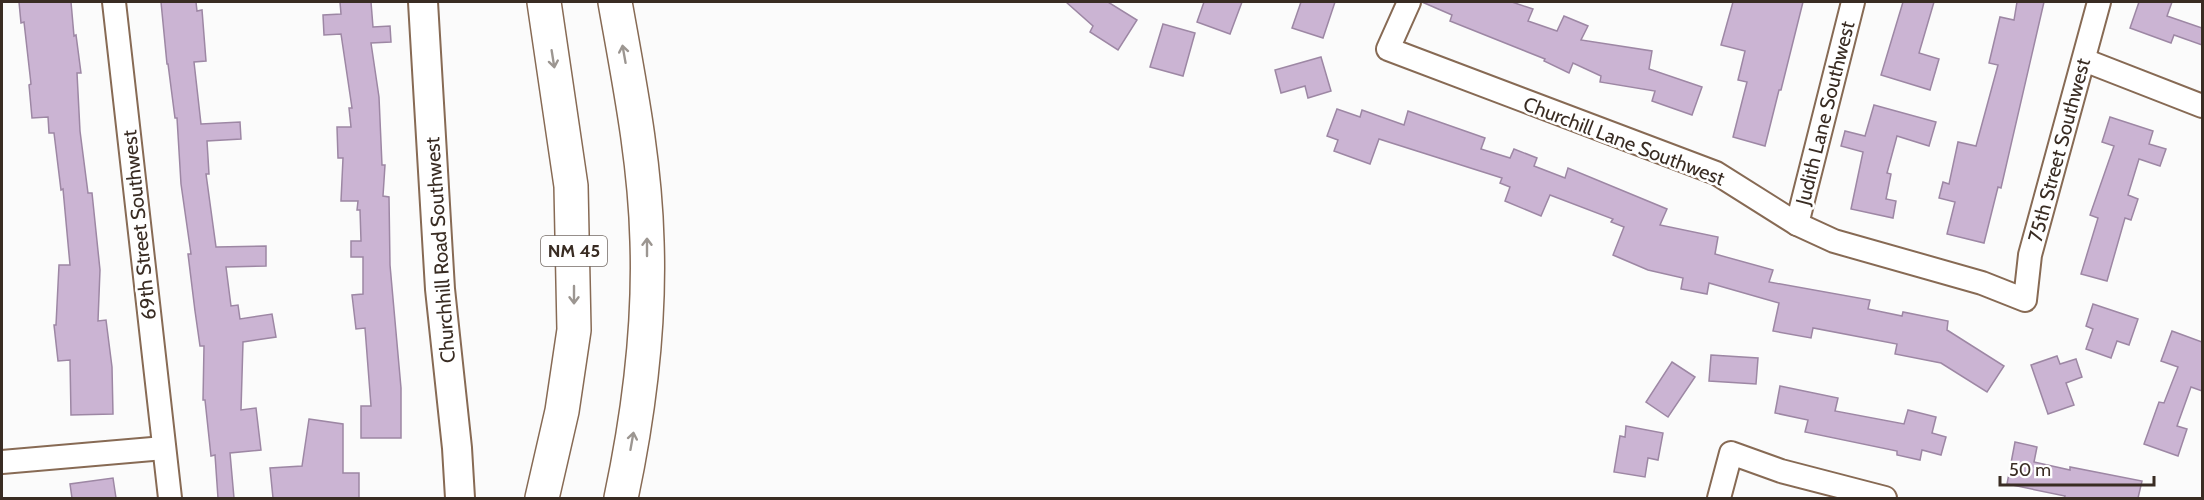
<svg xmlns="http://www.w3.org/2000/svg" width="2204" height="500" viewBox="0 0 2204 500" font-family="Cabin,sans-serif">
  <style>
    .building { fill: #cbb4d3; stroke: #9d87a4; stroke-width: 1.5 }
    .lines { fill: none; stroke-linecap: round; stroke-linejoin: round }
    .minor-casing { stroke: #876a54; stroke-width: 26 }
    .tertiary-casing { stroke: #876a54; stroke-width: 32 }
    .primary-casing { stroke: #876a54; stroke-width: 36 }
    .minor { stroke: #fff; stroke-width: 22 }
    .tertiary { stroke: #fff; stroke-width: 28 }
    .primary { stroke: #fff; stroke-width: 33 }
    .oneway { stroke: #9c9691 }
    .labels { text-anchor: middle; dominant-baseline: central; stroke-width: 5; stroke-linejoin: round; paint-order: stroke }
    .shield { fill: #fff; stroke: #746b65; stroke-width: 1.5 }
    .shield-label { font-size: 18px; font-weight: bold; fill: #392c23 }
    .street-label { font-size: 20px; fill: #392c23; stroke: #fff }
  </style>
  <rect width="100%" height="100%" fill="#fbfbfb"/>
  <g class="building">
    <polygon points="19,2 71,2 74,36 76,35 81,73 77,73 80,131 88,193 92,193 100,270 98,321 106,320 112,367 113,414 71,415 70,360 58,361 54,325 56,325 59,265 70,265 63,189 61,190 54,133 49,133 48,117 32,118 29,85 31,84 24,22 21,23"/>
    <polygon points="161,2 196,2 197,11 202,10 206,61 194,62 201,124 240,122 241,139 207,141 209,174 206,174 216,247 266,246 266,266 226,267 231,306 238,305 240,319 272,314 276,337 243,342 241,410 256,408 261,450 230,453 234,498 218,498 215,455 211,456 205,400 203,400 204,346 200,346 195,311 188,254 191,254 181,184 177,118 175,118 168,64 167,64"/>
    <polygon points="340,2 371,2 373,27 390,26 391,42 371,43 379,97 382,165 385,165 383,196 389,197 390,265 401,388 401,438 361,438 361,406 371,406 365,328 356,329 352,295 363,294 363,257 351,257 351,241 361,241 360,210 357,210 358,201 341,201 343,158 338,158 337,127 351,127 349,108 352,108 341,34 324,35 323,15 341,14"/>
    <polygon points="1066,2 1108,2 1137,20 1118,50 1090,32 1093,26"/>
    <polygon points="1204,2 1242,2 1230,34 1197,22"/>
    <polygon points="1301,2 1335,2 1323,38 1292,28"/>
    <polygon points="1422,2 1512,2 1533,9 1528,21 1557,31 1564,16 1588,26 1581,40 1652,51 1649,69 1702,87 1692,115 1652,101 1655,91 1600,82 1601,76 1573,63 1569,73 1544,61 1545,59 1450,21 1452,15"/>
    <polygon points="1733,2 1803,2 1781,90 1779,90 1765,146 1733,137 1747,82 1738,80 1745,51 1721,45"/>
    <polygon points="1903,2 1934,2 1919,53 1939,59 1930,90 1881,75"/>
    <polygon points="2017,2 2044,2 2001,188 1998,187 1984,243 1947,234 1955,202 1939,198 1943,182 1949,184 1958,142 1976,146 1998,65 1989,63 2000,17 2014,20"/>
    <polygon points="2139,2 2172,2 2167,16 2202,28 2202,45 2174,35 2171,43 2130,28"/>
    <polygon points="1163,24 1195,33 1183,76 1150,67"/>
    <polygon points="1321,57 1331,91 1308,98 1305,86 1281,93 1275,70"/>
    <polygon points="1874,105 1936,122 1929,146 1897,136 1887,173 1891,174 1886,199 1896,201 1893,218 1851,209 1863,152 1841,146 1845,131 1865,136"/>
    <polygon points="1337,109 1360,117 1362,110 1404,125 1408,111 1485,138 1481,149 1510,158 1514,149 1537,158 1534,166 1565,178 1568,168 1667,209 1660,225 1718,237 1715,254 1773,270 1769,282 1870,300 1868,309 1902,316 1903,312 1948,321 1947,330 2004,366 1987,392 1941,363 1895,354 1897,344 1813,328 1811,338 1773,331 1779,303 1709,283 1707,294 1681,289 1683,278 1648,270 1613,255 1624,227 1611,222 1613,219 1550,195 1541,216 1505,201 1510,187 1500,183 1502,178 1379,139 1370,164 1334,151 1338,140 1327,136"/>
    <polygon points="2110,117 2153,131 2149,144 2166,149 2160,166 2139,159 2128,195 2138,199 2131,220 2125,218 2107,281 2081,274 2098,218 2090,215 2114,146 2102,142"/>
    <polygon points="2093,304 2138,319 2129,345 2117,341 2111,358 2086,349 2093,329 2086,326"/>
    <polygon points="2172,331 2202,342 2202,391 2191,387 2177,426 2187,429 2178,456 2144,444 2159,402 2164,403 2178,367 2161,361"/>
    <polygon points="1711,355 1758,358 1756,384 1709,381"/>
    <polygon points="2057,356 2060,364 2076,359 2082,377 2066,383 2074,405 2048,414 2031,365"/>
    <polygon points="1672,362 1695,377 1668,417 1646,402"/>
    <polygon points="1780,386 1838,398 1835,411 1904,424 1908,410 1936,417 1932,433 1946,437 1941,455 1922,450 1920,460 1897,455 1897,451 1805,432 1808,420 1775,413"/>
    <polygon points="309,419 343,424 343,473 359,473 359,498 273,498 270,468 302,466"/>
    <polygon points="1626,426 1663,433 1658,460 1648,458 1645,477 1614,472 1620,436 1625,437"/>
    <polygon points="2015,442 2037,447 2034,462 2070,470 2070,467 2142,481 2138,498 2064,498 2065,496 2007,484"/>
    <polygon points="113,478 116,498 72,498 70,484"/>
  </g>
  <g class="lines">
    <g class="minor-casing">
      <g id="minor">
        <polyline points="114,2 170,498"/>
        <polyline points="1409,2 1388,49 1716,173 1797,224 1834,241 1982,283 2025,300 2030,255 2099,2"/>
        <polyline points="2084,60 2202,106"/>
        <polyline points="1797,224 1853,2"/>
        <polyline points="2,462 164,448"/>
        <polyline points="1719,498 1731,453 1781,471 1885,498"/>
      </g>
    </g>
    <g class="tertiary-casing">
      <polyline id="tertiary" points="423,2 440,289 457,448 460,498"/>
    </g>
    <g class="primary-casing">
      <g id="primary">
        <path d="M 615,2 C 629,81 645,160 647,241 C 650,328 639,413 621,498"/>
        <polyline points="542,498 562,411 574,330 571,186 544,2"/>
      </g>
    </g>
    <use href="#minor" class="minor"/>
    <use href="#tertiary" class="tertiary"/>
    <use href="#primary" class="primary"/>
  </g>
  <defs><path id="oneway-shaft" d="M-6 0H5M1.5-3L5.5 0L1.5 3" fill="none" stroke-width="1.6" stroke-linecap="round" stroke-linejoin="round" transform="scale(1.5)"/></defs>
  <g class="oneway">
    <use href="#oneway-shaft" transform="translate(624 54) rotate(-100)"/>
    <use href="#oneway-shaft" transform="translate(553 59) rotate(81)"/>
    <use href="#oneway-shaft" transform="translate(647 247) rotate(-90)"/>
    <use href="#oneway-shaft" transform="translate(574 295) rotate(90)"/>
    <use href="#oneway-shaft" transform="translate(632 441) rotate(-80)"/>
  </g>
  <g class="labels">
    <rect class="shield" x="541" y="236" width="66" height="30" rx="4.5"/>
    <g class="shield-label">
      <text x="574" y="251">NM 45</text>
    </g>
    <g class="street-label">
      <text transform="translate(1825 113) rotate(-76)">Judith Lane Southwest</text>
      <text transform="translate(1624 141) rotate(21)">Churchill Lane Southwest</text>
      <text transform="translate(2059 150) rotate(-75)">75th Street Southwest</text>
      <text transform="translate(139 225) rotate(-96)">69th Street Southwest</text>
      <text transform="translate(440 250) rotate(-94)">Churchhill Road Southwest</text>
    </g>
  </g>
  <rect width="2204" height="500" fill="none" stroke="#392c23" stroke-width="6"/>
  <path d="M2000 476v9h154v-9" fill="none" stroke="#392c23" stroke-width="3"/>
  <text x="2009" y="476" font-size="18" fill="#392c23" stroke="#ffffff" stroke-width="4.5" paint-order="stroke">50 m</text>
</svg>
